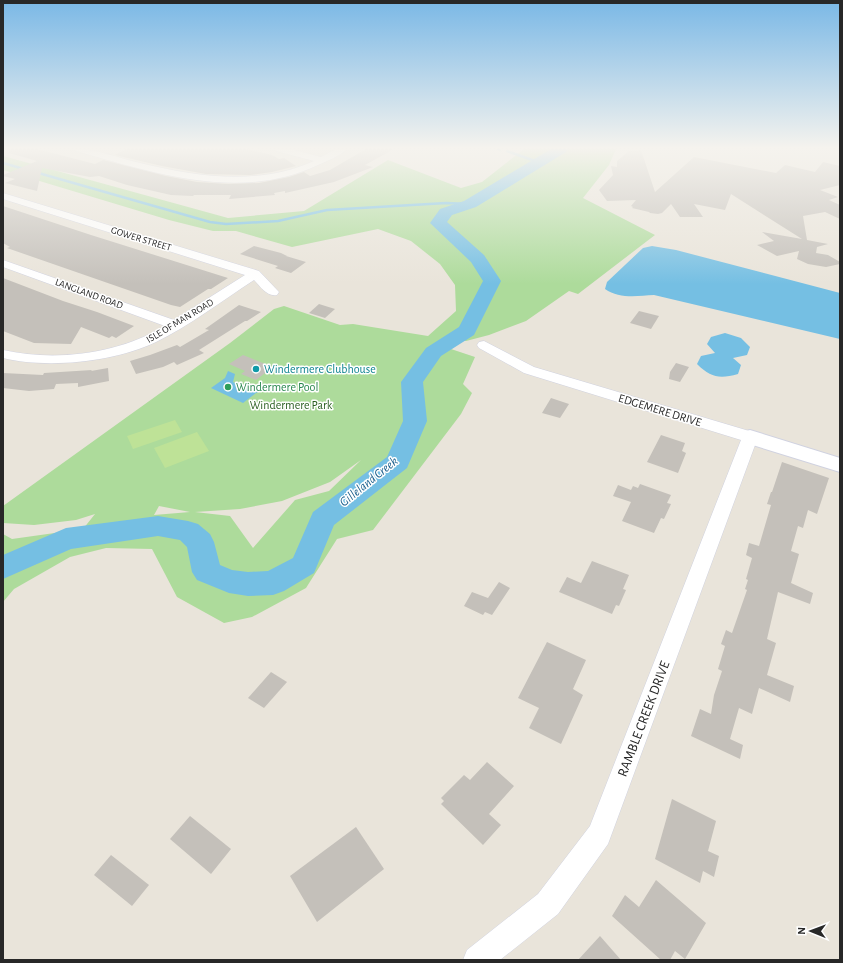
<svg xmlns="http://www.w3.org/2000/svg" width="843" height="963" viewBox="0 0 843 963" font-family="'Alegreya Sans',sans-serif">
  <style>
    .green { fill: #addb9b; fill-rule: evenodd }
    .pitch { fill: #bee297 }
    .water { fill: #75bfe3 }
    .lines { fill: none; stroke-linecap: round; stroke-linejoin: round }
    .stream { stroke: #75bfe3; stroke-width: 2.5 }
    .river { fill: #75bfe3; fill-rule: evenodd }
    .building { fill: #c4c0ba }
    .street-casing { stroke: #d0d2e0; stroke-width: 1 }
    .secondary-casing { stroke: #d0d2e0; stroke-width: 2 }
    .street { fill: #fff; fill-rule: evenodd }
    .secondary { fill: #fff; fill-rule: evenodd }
    .culture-dot { fill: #0f9aa8; stroke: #fff; stroke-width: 1.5 }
    .leisure-dot { fill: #2e9e5b; stroke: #fff; stroke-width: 1.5 }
    .labels { text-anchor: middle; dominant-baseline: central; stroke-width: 3; stroke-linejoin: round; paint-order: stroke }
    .far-street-label { font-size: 10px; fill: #282828; stroke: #fff }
    .culture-label { font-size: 12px; fill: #0d838f; stroke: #fff; text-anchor: start }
    .leisure-label { font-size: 12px; fill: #27864d; stroke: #fff; text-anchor: start }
    .park-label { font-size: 12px; fill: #285d1f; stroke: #fff }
    .street-label { font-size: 12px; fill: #282828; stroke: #fff }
    .water-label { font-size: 13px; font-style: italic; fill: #185d8b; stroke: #fff }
    .near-street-label { font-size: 14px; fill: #282828; stroke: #fff }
  </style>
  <rect width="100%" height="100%" fill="#e9e4da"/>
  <path class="green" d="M 524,149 L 616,149 L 609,165 L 583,198 L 655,235 L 578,294 L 569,291 L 526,321 L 489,335 L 466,341 L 447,339 L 439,345 L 475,357 L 463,384 L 472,393 L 461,414 L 373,530 L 337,539 L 306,588 L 252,617 L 224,623 L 177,597 L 152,549 L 106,548 L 70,557 L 14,589 L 3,602 L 3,534 L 12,539 L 83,529 L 95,514 L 76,520 L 34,525 L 3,523 L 3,506 L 230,343 L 274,309 L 284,306 L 340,325 L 353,324 L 428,336 L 456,311 L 455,285 L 440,264 L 411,241 L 378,229 L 292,247 L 236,231 L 213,231 L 169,220 L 3,170 L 3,156 L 228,218 L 304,211 L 388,160 L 461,188 L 482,182 ZM 361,460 L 329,491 L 295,500 L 253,548 L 230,516 L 195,512 L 240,509 L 282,501 L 330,482 ZM 159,506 L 190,512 L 154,515 Z"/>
  <g class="pitch">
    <polygon points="175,420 182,432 133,449 127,436"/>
    <polygon points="197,432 209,451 165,468 154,448"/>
  </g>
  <g class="water">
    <path d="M 652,246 L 676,250 L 840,293 L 840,339 L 654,295 C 637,296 619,299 605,289 L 607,282 L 643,248 Z"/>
    <path d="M 725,333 L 741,338 L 750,347 L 747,355 L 733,358 L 741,365 L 738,374 C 720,379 711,378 697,364 L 701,356 L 715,353 L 707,344 L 711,337 Z"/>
    <polygon points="228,371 235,374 233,382 248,389 261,386 268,389 256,393 243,403 211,388 225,378"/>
  </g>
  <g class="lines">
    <g class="stream">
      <polyline points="498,149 500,150"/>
      <polyline points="507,151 538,162"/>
      <polyline points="3,163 24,169"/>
      <polyline points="35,172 210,222 226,224 278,221 327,210 446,203 470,204"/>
    </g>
    <polygon class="river" points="551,149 568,149 566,152 476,207 452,215 447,222 484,255 501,281 474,335 441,356 423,382 427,421 407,468 334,525 314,573 284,591 273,595 248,596 229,593 197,580 192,572 187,547 180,540 158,536 71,549 3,579 3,555 66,528 158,516 188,521 198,524 210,534 214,542 220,565 232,570 248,572 268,571 293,558 313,512 387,457 403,421 401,382 426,348 459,327 483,281 471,262 430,223 440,209 464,201"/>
  </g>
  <g class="building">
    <polygon points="9,149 37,149 95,164 103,160 166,176 197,182 228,184 259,183 289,177 304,172 310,176 330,170 366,149 394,149 365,165 373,167 334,182 285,193 285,191 274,193 275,195 229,199 231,195 194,195 193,196 171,195 127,185 99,176 90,177 42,168 37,191 5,183 15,179 3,176 3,175 37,161 9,153"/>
    <polygon points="126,149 246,149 272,155 279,159 284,158 296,166 272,172 250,175 206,174 162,166 115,155"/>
    <polygon points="641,150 655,192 694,157 776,173 785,165 815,172 823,162 840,166 840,185 820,190 838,197 829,200 840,205 840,219 825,212 803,216 807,240 828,244 817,247 816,253 828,255 840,262 840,264 826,267 808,264 797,259 799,251 777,256 757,245 774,241 762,232 802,239 731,194 725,210 694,204 703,217 680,217 671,204 662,213 658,214 650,213 649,212 632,208 633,207 631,206 636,200 607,201 599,190 613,175 611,166 617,167 617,161 629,151"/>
    <polygon points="3,206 91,235 228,278 211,289 208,289 180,307 171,305 7,248 10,247 3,243"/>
    <polygon points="254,246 281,253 287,256 286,256 306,262 291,273 275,268 278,266 240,254"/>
    <polygon points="3,278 63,301 97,312 134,326 116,338 112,336 109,338 81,327 71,344 34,343 3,331"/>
    <polygon points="319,304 335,309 325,318 309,313"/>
    <polygon points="239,305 261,312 247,321 245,321 199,350 204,353 177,365 174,362 163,367 136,374 130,361 150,355 177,345 180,347 209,330 205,329"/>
    <polygon points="639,311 659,316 651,329 630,323"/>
    <polygon points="243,355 273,367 256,380 241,374 245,371 229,364"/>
    <polygon points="676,363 689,367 680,382 669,379 670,372"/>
    <polygon points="108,368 109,381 78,387 78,383 56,384 54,389 29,391 3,388 3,373 43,375 44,373 92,370 91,371"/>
    <polygon points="551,398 569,404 560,418 542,413"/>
    <polygon points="661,435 685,443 682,451 686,453 678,473 647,462"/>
    <polygon points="782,462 829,478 817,514 808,510 803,528 798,526 791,551 799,554 791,583 813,593 810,604 778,592 767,639 776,643 767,675 794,686 790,702 759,688 752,714 739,708 730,739 743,745 740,759 691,736 700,709 711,714 714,695 722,671 718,669 725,646 721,644 726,630 732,633 747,590 745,589 748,580 746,579 752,558 746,555 749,543 759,546 771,505 767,504 771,492 772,492"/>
    <polygon points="640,484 671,495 667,503 671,504 664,519 661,518 654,533 622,521 631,502 613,496 618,485 631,490 633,486 638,488"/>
    <polygon points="592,561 629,575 623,589 626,590 619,606 616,605 612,614 559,592 567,577 581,583"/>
    <polygon points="499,582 510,588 492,615 485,612 483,615 464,606 472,592 488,598"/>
    <polygon points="547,642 586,660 573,689 583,695 561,744 529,728 539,708 518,698"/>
    <polygon points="271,672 287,682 264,708 248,698"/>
    <polygon points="487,762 514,786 489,814 501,825 483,845 441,804 444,801 441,798 464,775 470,780"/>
    <polygon points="672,799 716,821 708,851 719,856 714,877 703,871 700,883 655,859"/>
    <polygon points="190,816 231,849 211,874 170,839"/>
    <polygon points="356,827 384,869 317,922 290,876"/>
    <polygon points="111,855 149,885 132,906 94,875"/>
    <polygon points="656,880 706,923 685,959 675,951 670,960 661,960 612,916 625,895 639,907"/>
    <polygon points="600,936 621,960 578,960"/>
  </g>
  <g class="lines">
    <g class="street-casing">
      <g id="street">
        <path d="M 75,149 C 97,149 118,158 140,163 C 198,177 259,186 314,161 L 276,151 L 275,149 L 291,149 L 321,157 L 336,149 L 347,149 C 340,156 327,161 318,165 C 240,202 154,173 76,151 Z"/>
        <path d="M 3,193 L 259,271 L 279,292 L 277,295 C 267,297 261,287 254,280 C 223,300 189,326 156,342 C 114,362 48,369 3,358 L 3,350 C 56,362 118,354 165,326 L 3,267 L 3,260 L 174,320 L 245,275 L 3,199 Z"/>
        <polygon points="484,341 534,367 756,433 758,437 608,844 558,914 500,960 463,960 467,950 538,894 590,826 741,440 524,373 479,348 477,345 479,342"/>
      </g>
    </g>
    <g class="secondary-casing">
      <polygon id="secondary" points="750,430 840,458 840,472 743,442 740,437 743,432"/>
    </g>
    <use href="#street" class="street"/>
    <use href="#secondary" class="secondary"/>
  </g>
  <linearGradient id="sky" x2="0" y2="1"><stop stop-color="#7ab8e6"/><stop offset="0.52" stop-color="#f5f3ee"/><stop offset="1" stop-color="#f5f3ee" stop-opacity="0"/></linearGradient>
  <rect width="843" height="284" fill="url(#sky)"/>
  <circle class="culture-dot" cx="256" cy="369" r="4"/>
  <circle class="leisure-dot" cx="228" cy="387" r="4"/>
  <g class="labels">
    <g class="far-street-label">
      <text transform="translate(141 239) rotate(17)">GOWER STREET</text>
      <text transform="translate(89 294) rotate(20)">LANGLAND ROAD</text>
      <text transform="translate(180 321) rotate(-31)">ISLE OF MAN ROAD</text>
    </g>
    <g class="culture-label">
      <text x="264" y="369">Windermere Clubhouse</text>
    </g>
    <g class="leisure-label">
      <text x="236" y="387">Windermere Pool</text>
    </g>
    <g class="park-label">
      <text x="291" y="405">Windermere Park</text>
    </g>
    <g class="street-label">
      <text transform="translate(660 410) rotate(17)">EDGEMERE DRIVE</text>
    </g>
    <g class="water-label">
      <text transform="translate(369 482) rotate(-39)">Gilleland Creek</text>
    </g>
    <g class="near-street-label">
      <text transform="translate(644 719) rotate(-69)">RAMBLE CREEK DRIVE</text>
    </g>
  </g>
  <rect width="843" height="963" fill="none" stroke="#282828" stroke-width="8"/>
  <g transform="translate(811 931) rotate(271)" stroke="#ffffff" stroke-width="3" paint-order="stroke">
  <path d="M0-3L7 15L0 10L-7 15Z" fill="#282828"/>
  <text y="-6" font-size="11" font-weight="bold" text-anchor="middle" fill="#282828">N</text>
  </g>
</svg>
